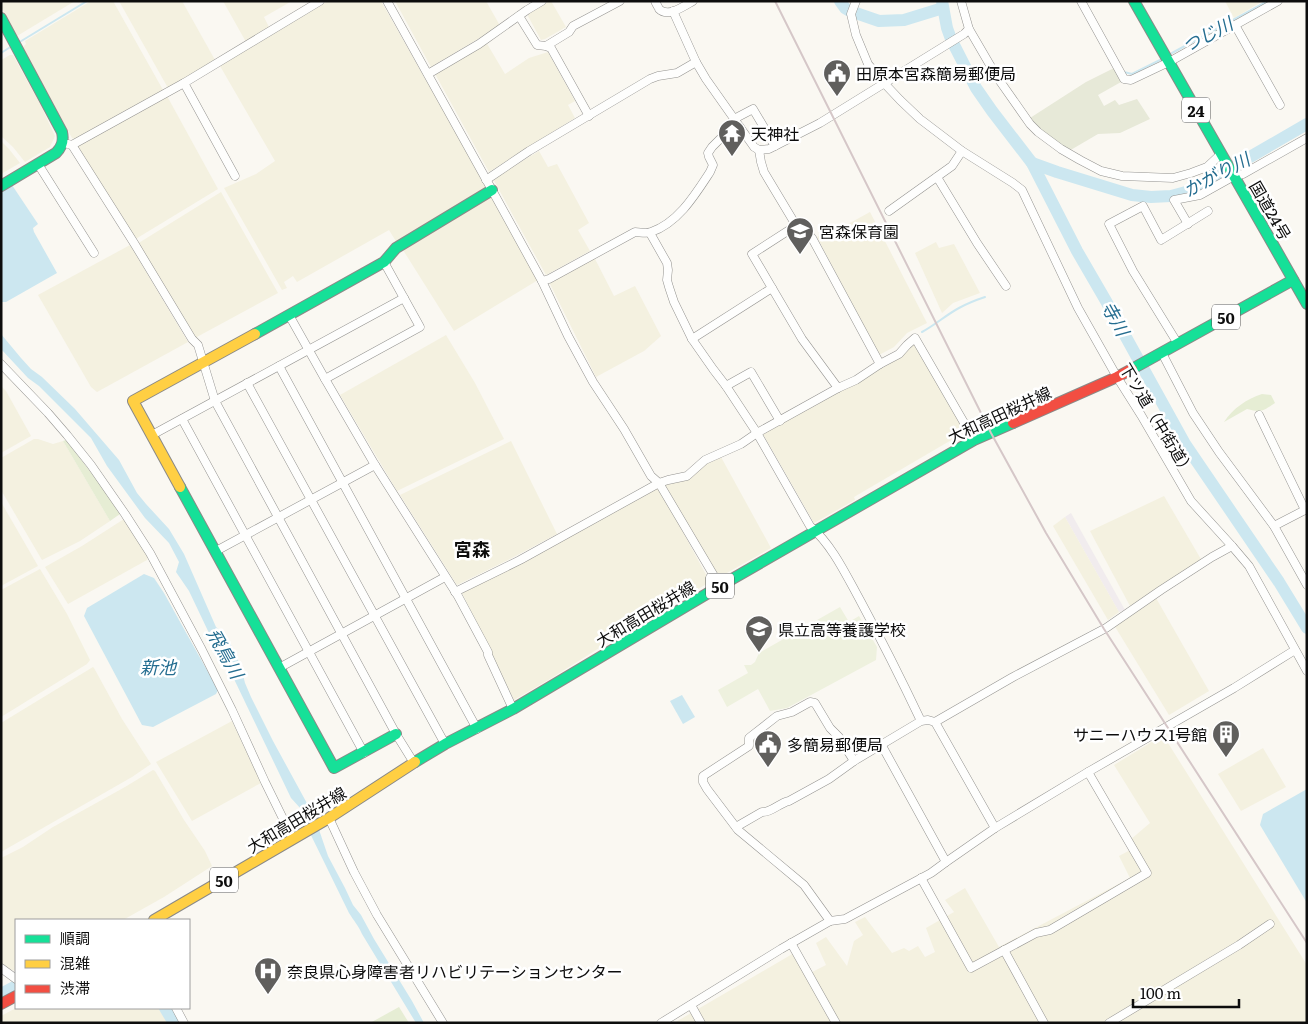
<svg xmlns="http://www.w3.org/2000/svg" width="1308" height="1024" viewBox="0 0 1308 1024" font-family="Literata,'Noto Sans JP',serif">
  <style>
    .industrial { fill: #f1ecee }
    .farmland { fill: #f4f1e0 }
    .green { fill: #e6edd4 }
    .cemetery { fill: #e7e9d8 }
    .pitch { fill: #eef1de }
    .water { fill: #cce7f0 }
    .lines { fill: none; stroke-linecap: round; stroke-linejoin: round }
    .stream { stroke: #cce7f0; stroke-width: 2 }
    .river { stroke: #cce7f0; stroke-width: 12 }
    .street-casing { stroke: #949390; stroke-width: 9 }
    .fast-casing { stroke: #8a8987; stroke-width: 12 }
    .slow-casing { stroke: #8a8987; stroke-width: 12 }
    .jam-casing { stroke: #8a8987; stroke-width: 12 }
    .street { stroke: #fefefd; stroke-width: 8 }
    .fast { stroke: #16e098; stroke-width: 10 }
    .slow { stroke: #ffcf43; stroke-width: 10 }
    .jam { stroke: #f24e42; stroke-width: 10 }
    .rail { stroke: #d5c7c8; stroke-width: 2 }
    .labels { text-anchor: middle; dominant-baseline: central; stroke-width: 5; stroke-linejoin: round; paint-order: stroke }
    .shield { fill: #fff; stroke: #565656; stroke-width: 1 }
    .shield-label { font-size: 15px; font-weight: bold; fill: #0d0d0d }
    .poi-label { font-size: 16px; fill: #0d0d0d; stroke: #fff; text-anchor: start }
    .street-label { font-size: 16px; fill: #0d0d0d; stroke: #fff }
    .water-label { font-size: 18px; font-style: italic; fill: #246d90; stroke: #fff }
    .neighbourhood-label { font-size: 18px; font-weight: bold; fill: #0d0d0d; stroke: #fff }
  </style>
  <rect width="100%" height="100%" fill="#faf8f2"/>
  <polygon class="industrial" points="1071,513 1125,610 1119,612 1065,517"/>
  <g class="farmland">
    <polygon points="1,1 75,1 17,36 1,7"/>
    <polygon points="91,1 113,1 163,90 75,139 72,138 23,47 26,44 25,41"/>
    <polygon points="119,1 182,1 215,60 168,88"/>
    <polygon points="223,1 292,1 264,17 269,27 246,42"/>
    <polygon points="328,1 381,1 487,188 397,243 389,230 297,282 293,276 284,282 287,288 282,290 224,188 256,174 275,161 220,66"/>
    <polygon points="395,1 486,1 499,24 498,27 431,67"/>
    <polygon points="549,1 551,1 566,27 545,39 541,40 528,16 529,12"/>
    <polygon points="1225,1 1263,1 1234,18"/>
    <polygon points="486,42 505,74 529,58 548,52 575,101 568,105 575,118 489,172 434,72"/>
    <polygon points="10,55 13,55 41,106 55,136 50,147 25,162 13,147 1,136 1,60"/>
    <polygon points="167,96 218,189 134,240 76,147"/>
    <polygon points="1,141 9,149 20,163 1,174"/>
    <polygon points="539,151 548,167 557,164 589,223 578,230 590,251 546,275 493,179"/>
    <polygon points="221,192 278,293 195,338 137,244"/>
    <polygon points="490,197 493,197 538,280 454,331 403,250"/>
    <polygon points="870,212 927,323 907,333 894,347 879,355 817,237 848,224"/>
    <polygon points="936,242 939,248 954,244 980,293 953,303 942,313 915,253"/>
    <polygon points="130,245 188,342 97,392 91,387 38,295"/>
    <polygon points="594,257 614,296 635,286 661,336 644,351 596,377 549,282"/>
    <polygon points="446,335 475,383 504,439 397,491 340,395"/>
    <polygon points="915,342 965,432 854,497 855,500 814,523 763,434 837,392 858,382 902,355"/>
    <polygon points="1,386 6,391 31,436 1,453"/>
    <polygon points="34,439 38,439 53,444 63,441 110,521 80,541 42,560 1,490 1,458"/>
    <polygon points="511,441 557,534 510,559 457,585 400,495"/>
    <polygon points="721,457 771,548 718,578 665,484"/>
    <polygon points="656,487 659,488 710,582 615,638 550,679 514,700 492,655 491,651 462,593 516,565"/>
    <polygon points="1164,496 1202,561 1130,606 1090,531"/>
    <polygon points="1,502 38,566 1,586"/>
    <polygon points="1065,517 1119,612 1108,620 1053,526"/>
    <polygon points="124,519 148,556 147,560 68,604 45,567 82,546"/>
    <polygon points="40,569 67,614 90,660 87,664 1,717 1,590"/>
    <polygon points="1156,598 1209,691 1169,715 1114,625"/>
    <polygon points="93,667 94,668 122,719 151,764 132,777 1,852 1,723"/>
    <polygon points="232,721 261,783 192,821 156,762"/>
    <polygon points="1163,735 1307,965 1307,1023 674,1023 794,953 806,975 826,965 816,943 826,937 847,966 854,941 863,935 855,922 865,917 892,953 904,948 909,951 918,946 925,957 935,952 926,928 954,912 945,900 965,888 999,947 1130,878 1119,856 1134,848 1130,840 1150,823 1114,765"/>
    <polygon points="1263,748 1286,787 1241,811 1218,774"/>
    <polygon points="153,770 155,771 184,820 205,851 212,866 164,897 123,920 16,920 16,971 1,967 1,858 23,847 53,827 125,787"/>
    <polygon points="16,1008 160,1008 168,1023 1,1023 1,1016"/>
  </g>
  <g class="green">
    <path d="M 1262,394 L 1271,395 L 1275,403 C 1263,411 1261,413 1247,409 L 1224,422 C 1233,408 1247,399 1262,394 Z"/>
    <polygon points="66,440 105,491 120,514 110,521 63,441"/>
    <polygon points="399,1007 409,1023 370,1023"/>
  </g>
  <path class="cemetery" d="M 1114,68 L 1121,82 L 1098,95 L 1104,106 L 1115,100 L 1119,105 L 1137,99 L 1150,119 L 1120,133 L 1098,134 L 1069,151 C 1055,141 1040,131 1030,118 L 1086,82 Z"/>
  <polygon class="pitch" points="840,607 849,622 859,616 877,647 876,660 787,708 770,711 758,689 727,707 718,690 748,673 744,665 751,665 755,662 759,653"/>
  <g class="water">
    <polygon points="12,185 38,224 33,228 34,232 57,273 6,302 2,302 1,192"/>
    <path d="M 1,334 L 21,358 L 31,369 L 42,377 L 75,409 L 119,460 L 137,493 L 146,504 L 169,529 L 184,554 L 216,627 L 226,636 L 236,654 L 242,671 L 245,683 L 251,697 L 273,741 L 315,818 L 328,856 L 345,888 L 353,905 L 361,915 L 374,939 L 412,1001 L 424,1023 L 416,1023 L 362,934 C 358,925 354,921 349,913 L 305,823 L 301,809 L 291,798 L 234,679 L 233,668 L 225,654 L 208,631 L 189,591 L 176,572 L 179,562 L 169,543 L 145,518 L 107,466 L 91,438 L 39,386 L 28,378 L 1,349 Z"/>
    <polygon points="144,574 154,578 164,593 218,690 216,694 153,727 142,725 84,616 87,608"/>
    <polygon points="682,695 695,717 683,724 670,701"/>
    <polygon points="1307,789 1307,903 1260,825 1263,814"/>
  </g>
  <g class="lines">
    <g class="stream">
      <polyline points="18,43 87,1"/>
      <polyline points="1,53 12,46"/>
      <polyline points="1172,53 1268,1"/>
      <polyline points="1124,72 1132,74 1160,60"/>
      <path d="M 922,332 C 935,325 946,315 959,308 C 968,303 976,300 985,297"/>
    </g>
    <g class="river">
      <polyline points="840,1 845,8 850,11 879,21 904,20 943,8"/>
      <polyline points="942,1 947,28 951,39 976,88 992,111 1032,163 1077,251 1106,301 1185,444 1279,582 1307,628"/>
      <polyline points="1032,163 1057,172 1132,195 1151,197 1171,196 1186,192 1217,176 1307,124"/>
      <polyline points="1,994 16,986"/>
      <polyline points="165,1008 174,1023"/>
    </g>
    <g class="street-casing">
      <g id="street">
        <polyline points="387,1 492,190 542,281 568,336 593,382 624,429 651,476 659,483 720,586"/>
        <path d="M 655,1 C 655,2 659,8 659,9 C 668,18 684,6 693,1"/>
        <polyline points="856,1 851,14 856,35 868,64 884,83 900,100 920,119 962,151 1013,183 1022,190 1078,308 1117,377 1141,415 1191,501 1232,546 1249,566 1307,671"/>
        <polyline points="961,1 969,29 997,77 1030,124 1038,132 1061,149 1080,160 1101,171 1122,176 1173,178 1191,173 1207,167 1221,154"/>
        <polyline points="1081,1 1124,79 1131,80 1169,62 1278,1"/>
        <polyline points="673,11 696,62 706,79 754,147 759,150 769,149 820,123 964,34 969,29"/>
        <polyline points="519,16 537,45 546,46 551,48 589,116"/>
        <polyline points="1235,25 1280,105"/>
        <polyline points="546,46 569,32 573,26 620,1"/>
        <polyline points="428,74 479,44 527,10 542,1"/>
        <polyline points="184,83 235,176"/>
        <polyline points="734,119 753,109 775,146"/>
        <polyline points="68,144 72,145 184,83 320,1"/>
        <polyline points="72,145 134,243 192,339 198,345 215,401 396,734 414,763"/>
        <path d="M 759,150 L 761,162 L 764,172 L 794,222 C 800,228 807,231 812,238 L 880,364"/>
        <polyline points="38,164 94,253"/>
        <polyline points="937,177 977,243 1006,286"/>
        <polyline points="486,180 529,151 650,79 658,76 677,73 696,62"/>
        <polyline points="889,211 952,166 962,151"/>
        <polyline points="1188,224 1174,200 1200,195 1234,176 1243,174 1307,138"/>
        <path d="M 650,233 L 667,263 L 668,270 L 667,280 L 669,287 L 674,302 L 692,339 L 713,369 L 726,386 L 757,433 L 810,526 C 833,546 846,575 861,602 C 882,641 902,681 921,721"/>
        <path d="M 542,281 L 549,279 L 635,232 C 640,232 646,234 651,232 C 678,223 695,195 710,172 L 713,165 L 709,157 L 708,153 L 712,147 L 726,133 L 740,127"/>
        <polyline points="772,288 752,254 797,225"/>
        <polyline points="289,315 325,379 375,465 458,596 488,652 488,655 513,709"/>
        <polyline points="692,339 772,288 802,339 838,388"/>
        <polyline points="1178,344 1133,271 1109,224 1143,206 1161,240 1208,211"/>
        <polyline points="1162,353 1193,413 1219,452 1274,526 1307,585"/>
        <polyline points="1,364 48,413 67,435 91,465 125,514 150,553 202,650 232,710 265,782 293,839"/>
        <polyline points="279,366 477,729"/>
        <polyline points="325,379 420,327 384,262"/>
        <polyline points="247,383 445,744"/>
        <polyline points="726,386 751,372 780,421"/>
        <polyline points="1259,415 1305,510 1307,509"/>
        <polyline points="182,419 364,753"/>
        <polyline points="152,435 404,298"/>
        <polyline points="1274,526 1305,510"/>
        <polyline points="216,551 375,465"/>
        <polyline points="455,592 520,560 659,483 668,480 687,476 705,460 741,444 757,433 838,388 856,380 880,364 899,354 907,345 915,338 974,440"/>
        <polyline points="279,668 445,577"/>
        <polyline points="935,722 1013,677 1106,628 1161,590 1212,557 1232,546"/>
        <polyline points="881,744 946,862"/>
        <polyline points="329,818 354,872 377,915 443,1023"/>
        <path d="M 736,827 L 762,812 C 771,813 779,803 789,801 L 829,779 L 854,761 L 921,721 L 928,720 L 935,722 L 995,828"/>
        <polyline points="921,878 971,968 1036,933 1050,930 1147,873 1088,772"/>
        <polyline points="830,921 804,885 738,830 707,789 703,782 703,776 749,746 749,738 777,716 792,712 810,702 815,703 830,728 839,737 854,761"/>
        <polyline points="791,943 836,1023"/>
        <polyline points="1004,950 1044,1023"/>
        <polyline points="1,968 16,979"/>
        <polyline points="691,1005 701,1023"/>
        <polyline points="176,1008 184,1023"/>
        <polyline points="661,1023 781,949 830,921 845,919 931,873 946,862 995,828 1088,772 1234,688 1295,650"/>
        <polyline points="1109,1023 1239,945 1270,924"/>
      </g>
    </g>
    <g class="fast-casing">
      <g id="fast">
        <polyline points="1134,1 1307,304"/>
        <path d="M 1,18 L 62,132 C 64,141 62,147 56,153 L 1,186"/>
        <polyline points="255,334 384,262 396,248 492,190"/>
        <polyline points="1132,369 1293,280"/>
        <polyline points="180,487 334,768 396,734"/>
        <polyline points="415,762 445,744 513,709 720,586 974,440 1013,423"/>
      </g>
    </g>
    <g class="slow-casing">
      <g id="slow">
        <polyline points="180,487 133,401 255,334"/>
        <polyline points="154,920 329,818 415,762"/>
      </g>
    </g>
    <g class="jam-casing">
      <g id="jam">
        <polyline points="1013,423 1117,377 1132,369"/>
        <polyline points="1,1004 16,996"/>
      </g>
    </g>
    <use href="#street" class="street"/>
    <use href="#fast" class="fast"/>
    <use href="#slow" class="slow"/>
    <use href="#jam" class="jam"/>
    <polyline class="rail" points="775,1 991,433 1046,533 1104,629 1307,943"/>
  </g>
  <defs>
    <g id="civic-pin" transform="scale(1.4375)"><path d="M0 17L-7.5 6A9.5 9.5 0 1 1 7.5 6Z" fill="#605f5d" stroke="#fff"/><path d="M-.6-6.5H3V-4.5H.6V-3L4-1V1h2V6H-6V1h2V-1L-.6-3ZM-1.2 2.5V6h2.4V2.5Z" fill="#fff"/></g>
    <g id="temple-pin" transform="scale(1.4375)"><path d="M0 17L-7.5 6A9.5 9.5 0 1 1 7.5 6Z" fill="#605f5d" stroke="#fff"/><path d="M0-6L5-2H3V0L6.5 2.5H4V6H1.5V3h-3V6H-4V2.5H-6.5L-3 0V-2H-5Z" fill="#fff"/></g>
    <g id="school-pin" transform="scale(1.4375)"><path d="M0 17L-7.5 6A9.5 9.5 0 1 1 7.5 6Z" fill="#605f5d" stroke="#fff"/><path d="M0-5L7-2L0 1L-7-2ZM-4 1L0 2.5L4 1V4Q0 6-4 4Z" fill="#fff"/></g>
    <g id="building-pin" transform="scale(1.4375)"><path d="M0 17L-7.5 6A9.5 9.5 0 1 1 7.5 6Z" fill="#605f5d" stroke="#fff"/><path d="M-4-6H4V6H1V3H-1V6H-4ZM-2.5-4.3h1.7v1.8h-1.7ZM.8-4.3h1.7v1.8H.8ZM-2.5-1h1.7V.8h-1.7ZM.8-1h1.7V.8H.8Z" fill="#fff"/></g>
    <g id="hospital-pin" transform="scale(1.4375)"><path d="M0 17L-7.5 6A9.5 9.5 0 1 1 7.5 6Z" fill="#605f5d" stroke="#fff"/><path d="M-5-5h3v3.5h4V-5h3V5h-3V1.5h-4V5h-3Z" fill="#fff"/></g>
  </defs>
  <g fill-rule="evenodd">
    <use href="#civic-pin" x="837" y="73"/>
    <use href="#temple-pin" x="732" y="133"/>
    <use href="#school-pin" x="800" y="231"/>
    <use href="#school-pin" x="759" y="629"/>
    <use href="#building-pin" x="1226" y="734"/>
    <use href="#civic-pin" x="768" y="744"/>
    <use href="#hospital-pin" x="268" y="971"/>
  </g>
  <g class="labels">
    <g class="shield">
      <rect x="1182" y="97.5" width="28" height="25" rx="4"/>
      <rect x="1212" y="304.5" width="28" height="25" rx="4"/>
      <rect x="706" y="573.5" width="28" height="25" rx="4"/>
      <rect x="210" y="867.5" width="28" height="25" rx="4"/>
    </g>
    <g class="shield-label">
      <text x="1196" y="110">24</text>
      <text x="1226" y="317">50</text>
      <text x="720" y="586">50</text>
      <text x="224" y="880">50</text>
    </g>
    <g class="poi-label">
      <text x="856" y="73">田原本宮森簡易郵便局</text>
      <text x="751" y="133">天神社</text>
      <text x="819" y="231">宮森保育園</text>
      <text x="778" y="629">県立高等養護学校</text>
      <text x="1207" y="734" text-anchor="end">サニーハウス1号館</text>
      <text x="787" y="744">多簡易郵便局</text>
      <text x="287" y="971">奈良県心身障害者リハビリテーションセンター</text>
    </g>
    <g class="street-label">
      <text transform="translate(1271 210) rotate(60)">国道24号</text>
      <text transform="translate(999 414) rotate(-25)">大和高田桜井線</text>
      <text transform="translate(1158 419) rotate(59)">下ツ道（中街道）</text>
      <text transform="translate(645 613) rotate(-31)">大和高田桜井線</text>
      <text transform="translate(296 819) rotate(-31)">大和高田桜井線</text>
    </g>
    <g class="water-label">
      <text transform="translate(1207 34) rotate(-28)">つじ川</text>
      <text transform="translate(1216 174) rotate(-28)">かがり川</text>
      <text transform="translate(1116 318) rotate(61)">寺川</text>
      <text transform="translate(226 653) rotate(61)">飛鳥川</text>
      <text x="158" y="666">新池</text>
    </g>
    <g class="neighbourhood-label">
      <text x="472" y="548">宮森</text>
    </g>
  </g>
  <rect width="1308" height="1024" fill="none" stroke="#0d0d0d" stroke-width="5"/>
  <rect x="15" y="919" width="175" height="90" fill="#ffffff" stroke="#9e9e9e"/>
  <rect x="25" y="935" width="25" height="8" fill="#16e098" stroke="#9e9e9e"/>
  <text x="60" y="944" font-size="15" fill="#0d0d0d">順調</text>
  <rect x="25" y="960" width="25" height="8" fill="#ffcf43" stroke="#9e9e9e"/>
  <text x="60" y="969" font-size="15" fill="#0d0d0d">混雑</text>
  <rect x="25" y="985" width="25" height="8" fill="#f24e42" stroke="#9e9e9e"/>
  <text x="60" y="994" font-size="15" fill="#0d0d0d">渋滞</text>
  <path d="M1133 999v8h106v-8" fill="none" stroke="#0d0d0d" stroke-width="2.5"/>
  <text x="1140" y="999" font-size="15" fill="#0d0d0d" stroke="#ffffff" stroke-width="4" paint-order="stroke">100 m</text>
</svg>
